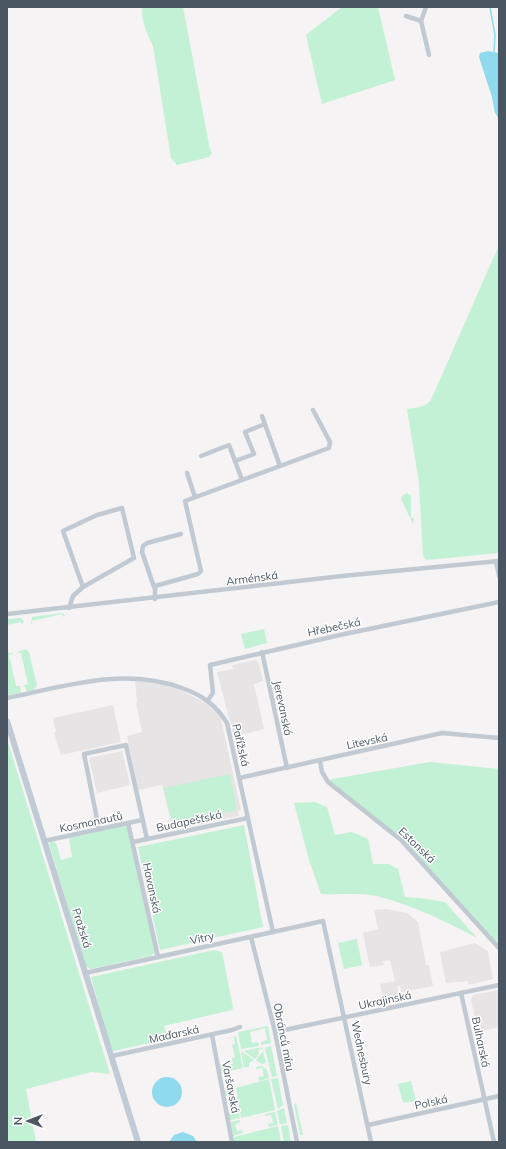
<svg xmlns="http://www.w3.org/2000/svg" width="506" height="1149" viewBox="0 0 506 1149" font-family="Mulish,sans-serif">
  <style>
    .education { fill: #e6e4e5 }
    .green { fill: #c3f1d5 }
    .water { fill: #90daee }
    .lines { fill: none; stroke-linecap: round; stroke-linejoin: round }
    .stream { stroke: #90daee; stroke-width: 1.5 }
    .street { stroke: #c1cad2; stroke-width: 4.5 }
    .secondary { stroke: #c1cbd6; stroke-width: 6 }
    .labels { text-anchor: middle; dominant-baseline: central; stroke-width: 3; stroke-linejoin: round; paint-order: stroke }
    .street-label { font-size: 11px; fill: #4a5661; stroke: #fff }
  </style>
  <rect width="100%" height="100%" fill="#f5f3f3"/>
  <g class="education">
    <polygon points="255,660 259,663 263,681 254,684 264,729 234,737 217,672 233,669 232,665"/>
    <polygon points="135,680 163,684 183,691 207,704 217,713 221,719 241,810 238,811 239,816 175,830 174,826 172,826 162,785 138,790 127,736 142,732 136,703 137,702"/>
    <polygon points="113,705 121,742 61,755 54,733 56,732 53,718"/>
    <polygon points="122,751 130,785 97,793 89,758"/>
    <polygon points="386,909 407,913 418,922 426,965 429,965 433,986 401,992 400,986 397,986 399,997 383,1001 380,984 395,981 390,960 383,961 384,965 370,967 363,933 378,929 374,910"/>
    <polygon points="475,943 488,951 493,979 468,985 468,981 446,983 440,952"/>
    <polygon points="499,990 499,1027 478,1032 471,1000 473,995"/>
  </g>
  <g class="green">
    <path d="M 142,7 L 183,7 L 210,150 L 212,153 L 209,157 L 177,165 L 171,158 L 153,46 C 147,34 141,21 142,7 Z"/>
    <polygon points="342,7 378,7 395,80 322,104 306,35"/>
    <path d="M 499,245 L 499,553 L 426,560 L 423,556 L 419,483 L 407,409 C 417,407 425,408 431,400 Z"/>
    <polygon points="407,493 411,496 411,518 414,518 413,524 401,499 402,496"/>
    <polygon points="62,613 65,615 63,617 62,614 32,621 32,624 31,623 32,617"/>
    <polygon points="21,618 24,621 22,625 21,622 7,625 7,619"/>
    <polygon points="264,629 267,643 245,649 241,634"/>
    <polygon points="7,648 9,653 13,653 13,654 9,655 16,686 20,686 21,693 8,695"/>
    <polygon points="26,649 29,652 37,685 34,690 27,692 24,685 28,684 21,653 18,653 17,652"/>
    <polygon points="7,739 110,1074 91,1072 26,1089 36,1142 7,1142"/>
    <polygon points="430,762 499,769 499,947 403,839 327,780"/>
    <polygon points="230,774 237,810 172,824 164,788"/>
    <path d="M 315,802 L 327,807 L 335,835 L 352,832 L 368,839 L 373,864 L 389,864 L 398,869 L 405,897 L 420,898 L 445,902 L 477,938 C 448,922 403,901 371,895 C 355,893 337,895 321,894 L 309,860 L 294,803 Z"/>
    <polygon points="125,825 127,827 155,953 150,956 91,969 86,966 49,844 51,841 56,843 61,860 72,857 69,838"/>
    <polygon points="244,825 263,927 160,950 138,847"/>
    <polygon points="357,939 362,965 344,969 338,943"/>
    <polygon points="214,950 222,952 233,1008 232,1010 164,1026 166,1033 158,1035 158,1041 114,1051 111,1049 91,977"/>
    <polygon points="268,1026 271,1043 261,1045 261,1042 267,1040 265,1028 250,1032 252,1043 258,1042 259,1046 241,1049 238,1032"/>
    <polygon points="236,1036 243,1068 221,1073 220,1064 223,1066 233,1064 232,1058 235,1057 232,1045 235,1044 234,1037 220,1040"/>
    <polygon points="271,1046 277,1076 272,1077 265,1049 267,1047"/>
    <polygon points="262,1047 263,1049 258,1050 259,1054 255,1059 244,1051"/>
    <polygon points="241,1051 254,1060 249,1063 249,1067 244,1067"/>
    <polygon points="263,1051 266,1063 262,1064 256,1060"/>
    <polygon points="262,1066 267,1070 269,1078 259,1081 258,1077 264,1076 262,1068 256,1069 256,1067"/>
    <polygon points="278,1078 283,1105 278,1109 271,1079"/>
    <polygon points="269,1079 275,1110 241,1118 236,1088"/>
    <polygon points="411,1081 416,1101 403,1103 398,1084"/>
    <polygon points="234,1088 240,1118 230,1120 229,1114 231,1111 229,1097 225,1095 225,1091"/>
    <polygon points="296,1103 303,1135 300,1135 294,1104"/>
    <polygon points="284,1108 287,1123 280,1124 277,1111"/>
    <polygon points="275,1112 278,1125 269,1127 268,1124 273,1123 271,1115 265,1116 265,1114"/>
    <polygon points="240,1120 240,1122 235,1124 237,1131 242,1130 243,1133 233,1136 231,1122"/>
    <polygon points="288,1125 291,1142 284,1142 281,1126"/>
    <polygon points="278,1126 281,1142 234,1141 234,1137"/>
  </g>
  <g class="water">
    <polygon points="488,51 499,53 499,119 495,113 492,97 479,57 480,53"/>
    <circle cx="167" cy="1092" r="15"/>
    <polygon points="183,1132 193,1136 197,1142 169,1142 174,1135"/>
  </g>
  <g class="lines">
    <polyline class="stream" points="490,7 495,35 494,52"/>
    <g class="street">
      <polyline points="426,7 421,21 429,55"/>
      <polyline points="406,16 421,21"/>
      <polyline points="262,416 280,466"/>
      <polyline points="201,456 229,445 235,461"/>
      <polyline points="187,473 195,497"/>
      <polyline points="242,480 235,461 254,454 245,432 265,424"/>
      <polyline points="496,561 499,576"/>
      <polyline points="154,587 142,552 143,546 147,543 181,534"/>
      <polyline points="155,599 155,586 198,574 201,571 185,501 329,448 330,442 313,410"/>
      <polyline points="69,608 73,596 83,587 134,558 122,508 97,515 63,531 83,587"/>
      <polyline points="7,614 342,576 499,561"/>
      <polyline points="262,652 287,768"/>
      <path d="M 7,698 C 66,686 123,667 182,688 C 202,695 216,705 227,723 L 273,932"/>
      <polyline points="208,700 213,693 210,665 340,635 499,602"/>
      <polyline points="320,761 322,772 328,782 401,840 499,948"/>
      <polyline points="239,778 442,733 499,738"/>
      <polyline points="128,823 158,957"/>
      <polyline points="99,829 84,754 126,745 147,839"/>
      <polyline points="44,841 142,820"/>
      <polyline points="133,842 248,818"/>
      <polyline points="251,937 275,1032 297,1142"/>
      <polyline points="85,973 323,921 371,1142"/>
      <polyline points="461,993 494,1142"/>
      <polyline points="275,1032 499,985"/>
      <polyline points="212,1035 232,1142"/>
      <polyline points="112,1056 232,1030 240,1027"/>
      <polyline points="368,1125 499,1096"/>
    </g>
    <polyline class="secondary" points="7,721 138,1142"/>
  </g>
  <g class="labels">
    <g class="street-label">
      <text transform="translate(252 578) rotate(-7)">Arménská</text>
      <text transform="translate(334 627) rotate(-12)">Hřebečská</text>
      <text transform="translate(283 708) rotate(78)">Jerevanská</text>
      <text transform="translate(367 741) rotate(-12)">Litevská</text>
      <text transform="translate(241 745) rotate(77)">Pařížská</text>
      <text transform="translate(189 821) rotate(-12)">Budapešťská</text>
      <text transform="translate(91 822) rotate(-12)">Kosmonautů</text>
      <text transform="translate(417 845) rotate(44)">Estonská</text>
      <text transform="translate(152 888) rotate(78)">Havanská</text>
      <text transform="translate(82 928) rotate(73)">Pražská</text>
      <text transform="translate(202 938) rotate(-12)">Vitry</text>
      <text transform="translate(385 1000) rotate(-12)">Ukrajinská</text>
      <text transform="translate(174 1034) rotate(-12)">Maďarská</text>
      <text transform="translate(284 1037) rotate(79)">Obránců míru</text>
      <text transform="translate(481 1042) rotate(78)">Bulharská</text>
      <text transform="translate(362 1053) rotate(78)">Wednesbury</text>
      <text transform="translate(231 1087) rotate(79)">Varšavská</text>
      <text transform="translate(431 1102) rotate(-12)">Polská</text>
    </g>
  </g>
  <rect width="506" height="1149" fill="none" stroke="#4a5661" stroke-width="16"/>
  <g transform="translate(28 1121) rotate(270)" stroke="#ffffff" stroke-width="3" paint-order="stroke">
  <path d="M0-3L7 15L0 10L-7 15Z" fill="#4a5661"/>
  <text y="-6" font-size="11" font-weight="bold" text-anchor="middle" fill="#4a5661">N</text>
  </g>
</svg>
